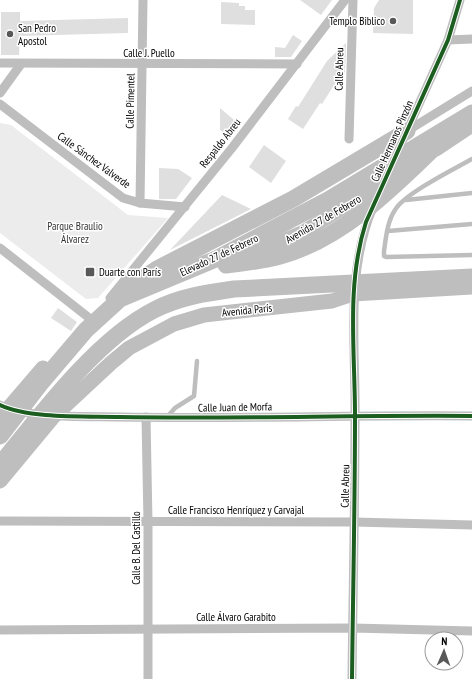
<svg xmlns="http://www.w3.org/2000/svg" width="472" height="679" viewBox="0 0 472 679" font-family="'PT Sans Narrow',sans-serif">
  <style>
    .green { fill: #ececec }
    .building { fill: #dfdfdf }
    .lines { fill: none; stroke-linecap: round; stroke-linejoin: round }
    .service { stroke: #bebebe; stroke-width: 4.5 }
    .minor { stroke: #bebebe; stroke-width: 9 }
    .primary { stroke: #bebebe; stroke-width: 15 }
    .motorway { stroke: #bebebe; stroke-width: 17 }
    .cycleway-casing { stroke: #fff; stroke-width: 6 }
    .cycleway { stroke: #1b5e20; stroke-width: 4 }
    .poi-dot { fill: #595959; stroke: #fff; stroke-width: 1.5 }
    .labels { text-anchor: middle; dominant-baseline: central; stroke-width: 3; stroke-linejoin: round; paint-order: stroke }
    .poi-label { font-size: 11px; fill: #000; stroke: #fff; text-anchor: start }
    .street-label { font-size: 11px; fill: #000; stroke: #fff }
    .park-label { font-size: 11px; fill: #333; stroke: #fff }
  </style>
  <rect width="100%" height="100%" fill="#fff"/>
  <polygon class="green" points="0,123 11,125 128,215 168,218 98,298 86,299 0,233"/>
  <g class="building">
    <polygon points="300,0 332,0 321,15"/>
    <polygon points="379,0 413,0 413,34 373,33 374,8"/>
    <polygon points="221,2 239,3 239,6 245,6 245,10 255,10 255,25 221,24"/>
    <polygon points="1,12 20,12 20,21 128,18 128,33 20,36 19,55 1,55"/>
    <polygon points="293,35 302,41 291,57 275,57 275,47 285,48"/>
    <polygon points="346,43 345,73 343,71 322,104 320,103 303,129 288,119 296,106 298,107 327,61"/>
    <polygon points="220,108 240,125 231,137 220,130"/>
    <polygon points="264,145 286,161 271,183 249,167"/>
    <polygon points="159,168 178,169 192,178 176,199 159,199"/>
    <polygon points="222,195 251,209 170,250"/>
    <polygon points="58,308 77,322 71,331 51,318"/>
  </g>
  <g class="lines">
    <g class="service">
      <path d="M 472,159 C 454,169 404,194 395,210 C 387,222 386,238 384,251 L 384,256 L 386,257 L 472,255"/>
      <polyline points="406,200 472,193"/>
      <polyline points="388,231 472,224"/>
      <polyline points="167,417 175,408 194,396 197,361"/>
    </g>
    <g class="minor">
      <polyline points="448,40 472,39"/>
      <polyline points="0,63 297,64"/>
      <polyline points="0,93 21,64"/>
      <polyline points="0,104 123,198 140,203 185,207"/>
      <polyline points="407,131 472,91"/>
      <polyline points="349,139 353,0"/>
      <polyline points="395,157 448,40 460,0"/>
      <polyline points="140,203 143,0"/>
      <polyline points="0,248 88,317"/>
      <polyline points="110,298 232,148 345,0"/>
      <path d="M 0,405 C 29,419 87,416 120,417 C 237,419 355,415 472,416"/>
      <polyline points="146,417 148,523 148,679"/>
      <polyline points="0,521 354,522 472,525"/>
      <polyline points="0,630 353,628 472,631"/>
      <path d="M 352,679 C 353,591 355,504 355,416 C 356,346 345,273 373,207"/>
    </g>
    <g class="primary">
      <polyline points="436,149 472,125"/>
      <polyline points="244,258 302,233 407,167"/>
      <polyline points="0,418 43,368"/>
      <polyline points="0,481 54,416 111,363 129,348 174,324 204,315 332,301 353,294 472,287"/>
    </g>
    <g class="motorway">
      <path d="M 226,265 C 244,263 262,261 280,256 C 344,239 399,182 445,137"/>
      <polyline points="130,287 157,269 293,199 407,131"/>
      <polyline points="0,436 40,384 86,330 120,299 216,259 328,200 472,113"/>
      <path d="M 0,465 C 40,415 97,339 154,310 C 179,297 206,293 234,289 L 472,277"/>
    </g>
    <g class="cycleway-casing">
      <g id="cycleway">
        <path d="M 0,405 C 29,419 87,416 120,417 C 237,419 355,415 472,416"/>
        <path d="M 352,679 C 353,591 355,503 355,415 C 355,351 346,284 366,222 L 448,40 L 460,0"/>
      </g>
    </g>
    <use href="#cycleway" class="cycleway"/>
  </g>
  <g class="poi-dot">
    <circle cx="393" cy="21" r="4"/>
    <circle cx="10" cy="34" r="4"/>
    <rect x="85" y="267" width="10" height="10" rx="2"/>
  </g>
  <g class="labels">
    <g class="poi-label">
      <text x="385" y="21" text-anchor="end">Templo Biblico</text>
      <text x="18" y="28">San Pedro<tspan x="18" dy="13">Apostol</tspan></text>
      <text x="99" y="272">Duarte con París</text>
    </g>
    <g class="street-label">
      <text x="149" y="53">Calle J. Puello</text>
      <text transform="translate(339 69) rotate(-89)">Calle Abreu</text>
      <text transform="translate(130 101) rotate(-89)">Calle Pimentel</text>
      <text transform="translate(392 141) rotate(-66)">Calle Hermanos Pinzón</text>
      <text transform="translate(220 143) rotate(-52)">Respaldo Abreu</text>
      <text transform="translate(94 160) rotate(36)">Calle Sánchez Valverde</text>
      <text transform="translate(323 219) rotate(-30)">Avenida 27 de Febrero</text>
      <text transform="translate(219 255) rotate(-25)">Elevado 27 de Febrero</text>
      <text transform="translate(247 310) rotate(-6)">Avenida París</text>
      <text transform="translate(235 407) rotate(-1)">Calle Juan de Morfa</text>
      <text transform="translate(345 486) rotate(-89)">Calle Abreu</text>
      <text x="236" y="510">Calle Francisco Henríquez y Carvajal</text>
      <text transform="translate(136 548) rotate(-90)">Calle B. Del Castillo</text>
      <text x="236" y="617">Calle Álvaro Garabito</text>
    </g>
    <g class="park-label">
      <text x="75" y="226">Parque Braulio<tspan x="75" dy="13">Álvarez</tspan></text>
    </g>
  </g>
  <g transform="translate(444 651) rotate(2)"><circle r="19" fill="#ffffff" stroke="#999999"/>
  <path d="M0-3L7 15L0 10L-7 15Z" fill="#595959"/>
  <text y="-6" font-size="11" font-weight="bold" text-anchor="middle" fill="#000000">N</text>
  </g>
</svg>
